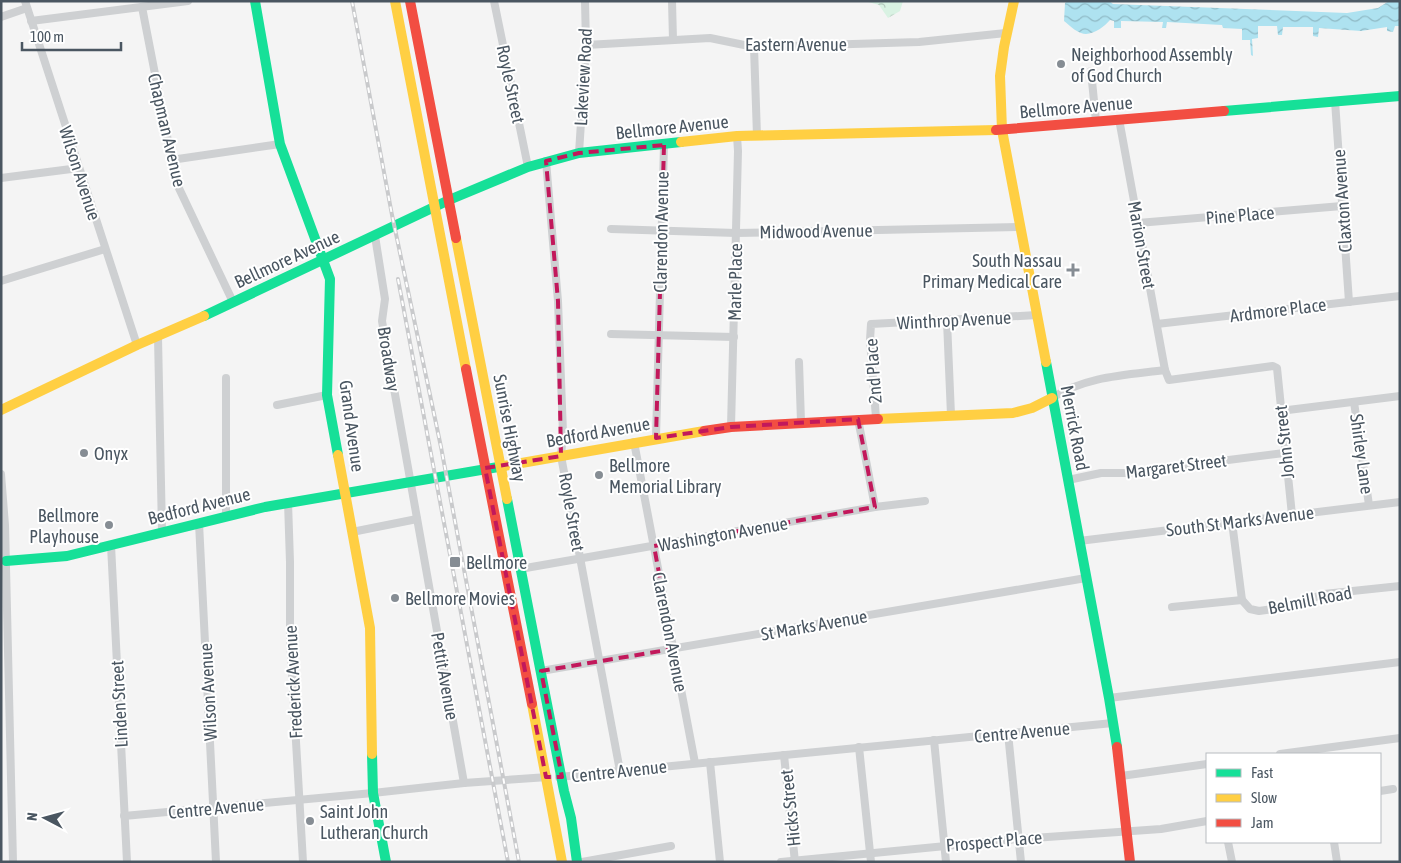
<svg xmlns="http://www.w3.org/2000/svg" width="1401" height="863" viewBox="0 0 1401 863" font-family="'Asap Condensed',sans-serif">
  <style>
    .forest { fill: url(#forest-crowns) }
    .water { fill: url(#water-waves) }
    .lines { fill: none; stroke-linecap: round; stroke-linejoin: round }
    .street { stroke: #ced0d2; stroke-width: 8 }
    .fast { stroke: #16e098; stroke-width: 10 }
    .slow { stroke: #ffcf43; stroke-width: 10 }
    .jam { stroke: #f24e42; stroke-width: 10 }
    .rail-casing { stroke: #c9cacc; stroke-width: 4 }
    .rail { stroke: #fff; stroke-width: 2; stroke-dasharray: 5.5; stroke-linecap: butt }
    .marked { fill: none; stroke: #c2185b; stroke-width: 4; stroke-dasharray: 10 6; stroke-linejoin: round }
    .poi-dot { fill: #868d94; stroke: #fff; stroke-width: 2 }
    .labels { text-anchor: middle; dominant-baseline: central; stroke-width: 4; stroke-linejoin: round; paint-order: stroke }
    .street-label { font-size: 18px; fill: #4a5661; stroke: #fff }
    .poi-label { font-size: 18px; fill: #4a5661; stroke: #fff; text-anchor: start }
  </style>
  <defs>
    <pattern id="forest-crowns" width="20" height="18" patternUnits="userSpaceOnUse" patternTransform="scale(1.25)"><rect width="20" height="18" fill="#d9f2e3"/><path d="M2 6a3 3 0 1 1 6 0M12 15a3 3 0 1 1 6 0" fill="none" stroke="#b2c7bb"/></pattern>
    <pattern id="water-waves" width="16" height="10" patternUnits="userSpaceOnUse" patternTransform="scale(1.25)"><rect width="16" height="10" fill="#aee2f0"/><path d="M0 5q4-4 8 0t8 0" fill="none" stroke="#90bac6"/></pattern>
  </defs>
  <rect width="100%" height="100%" fill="#f4f4f4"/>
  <polygon class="forest" points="865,1 903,1 900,11 888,18 879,5"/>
  <path class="water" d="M 1067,1 L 1109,1 L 1113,4 L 1347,13 L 1378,8 L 1389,1 L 1400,1 L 1400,26 L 1395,26 L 1393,32 L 1387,31 L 1387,27 L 1361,31 L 1319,28 L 1318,37 L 1313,36 L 1313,27 L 1283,27 L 1282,35 L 1278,35 L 1277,26 L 1258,26 L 1258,38 L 1252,39 L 1253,56 L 1251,55 L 1250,40 L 1242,40 L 1242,29 L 1223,28 L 1222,25 L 1167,22 L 1166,28 L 1162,28 L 1163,22 L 1121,21 L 1121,28 L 1114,28 L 1114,21 L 1110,20 C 1104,27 1091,37 1081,33 C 1075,31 1069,25 1064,21 L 1065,3 Z"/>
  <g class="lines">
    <g class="street">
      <polyline points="25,1 137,345"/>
      <polyline points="494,1 528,167"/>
      <polyline points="672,1 673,40"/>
      <polyline points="142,7 176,182 233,302"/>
      <polyline points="1,17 27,8"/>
      <polyline points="31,21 188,1"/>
      <polyline points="586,45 710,38 754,47 919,42 1006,33"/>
      <polyline points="754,47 757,136"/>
      <polyline points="1091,71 1096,121"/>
      <polyline points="1335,101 1349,302"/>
      <polyline points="1119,119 1165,370 1169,380 1273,366 1277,368 1292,515"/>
      <polyline points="579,153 586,45 585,1"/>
      <polyline points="171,160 280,144"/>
      <polyline points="546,161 558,301 563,433 561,456 620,771"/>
      <polyline points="1,178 79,168"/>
      <polyline points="1138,223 1342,206"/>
      <polyline points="611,229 736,233 1020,227"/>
      <polyline points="375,236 385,299 382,321 464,783"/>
      <polyline points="1,281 105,249"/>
      <polyline points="947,321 951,415"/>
      <polyline points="1157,324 1400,296"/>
      <polyline points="611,334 734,337"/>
      <polyline points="158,337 162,532"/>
      <polyline points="799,362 801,422"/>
      <polyline points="226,378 226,516"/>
      <path d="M 1052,398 C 1086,376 1126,375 1165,370"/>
      <polyline points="1354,402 1369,505"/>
      <polyline points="277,405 327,395"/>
      <polyline points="1280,411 1400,396"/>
      <polyline points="876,418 870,340 871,324 1037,315"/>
      <polyline points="858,419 875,507"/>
      <polyline points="731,427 738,151 737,136"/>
      <polyline points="656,438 664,145"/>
      <polyline points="634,442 695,763"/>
      <polyline points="1,474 5,525 13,862"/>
      <polyline points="1068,480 1101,473 1125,473 1284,453"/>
      <polyline points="288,502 290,562 290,638 303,862"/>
      <polyline points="1232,522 1242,600 1250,609 1259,611 1287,607 1324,594 1400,586"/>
      <polyline points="199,523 216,862"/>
      <polyline points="352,532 417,519"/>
      <polyline points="1079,541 1400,502"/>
      <polyline points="111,545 127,862"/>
      <polyline points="520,569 875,507 925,501"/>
      <polyline points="1172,607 1242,600"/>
      <polyline points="541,671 1086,578"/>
      <polyline points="1109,698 1400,662"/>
      <polyline points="1008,733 1021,862"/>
      <polyline points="934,740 946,862"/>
      <polyline points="859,747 871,862"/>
      <polyline points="1280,754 1400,738"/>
      <polyline points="784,755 795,862"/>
      <polyline points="710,762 720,862"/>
      <polyline points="1121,776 1207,764"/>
      <polyline points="559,777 1113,723"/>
      <polyline points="1380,791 1393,789"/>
      <polyline points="124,816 373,793 464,783 548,777"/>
      <polyline points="1228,842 1232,862"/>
      <polyline points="1334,842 1337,862"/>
      <polyline points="582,862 671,846"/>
      <polyline points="781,862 1019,839 1161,829 1207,821"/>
    </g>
    <g class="fast">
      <polyline points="255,1 280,144 330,279 327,395 338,455"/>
      <polyline points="1224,111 1400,96"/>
      <polyline points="204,316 449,200 528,167 579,153 681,142"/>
      <polyline points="1046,362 1109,698 1117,747"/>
      <polyline points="507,499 564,791 571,818 577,862"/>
      <polyline points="6,561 67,556 265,507 504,466"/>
      <polyline points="372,754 373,793 386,862"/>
    </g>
    <g class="slow">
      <polyline points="395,1 466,369"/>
      <polyline points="1014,1 1004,47 1000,76 1002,130 1046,362"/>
      <polyline points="681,142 737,136 996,130"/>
      <polyline points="456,238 507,499"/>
      <polyline points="1,410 137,345 204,316"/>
      <polyline points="878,419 1013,413 1032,408 1052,398"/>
      <polyline points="338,455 370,628 372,754"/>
      <polyline points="504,466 704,431"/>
      <polyline points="532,704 562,862"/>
    </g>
    <g class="jam">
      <polyline points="410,1 456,238"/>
      <polyline points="996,130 1224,111"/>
      <polyline points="466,369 532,704"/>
      <polyline points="704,431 731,427 878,419"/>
      <polyline points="1117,747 1130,862"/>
    </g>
    <g class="rail-casing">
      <g id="rail">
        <polyline points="352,1 392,215 441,447 519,862"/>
        <polyline points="398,279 508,862"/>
      </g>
    </g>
    <use href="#rail" class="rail"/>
  </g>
  <path class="marked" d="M 664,145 L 656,438 L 731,427 L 858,419 L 875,507 L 654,546 L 673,649 L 541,671 L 562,777 L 546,777 L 485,468 L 561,456 L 558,301 L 546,161 L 579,153 Z"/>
  <g class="poi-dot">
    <circle cx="1061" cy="64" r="5"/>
    <path d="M1070.5 262.5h5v5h5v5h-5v5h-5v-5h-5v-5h5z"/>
    <circle cx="84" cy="453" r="5"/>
    <circle cx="599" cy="475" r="5"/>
    <circle cx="109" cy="525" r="5"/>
    <rect x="449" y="556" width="12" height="12" rx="2.5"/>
    <circle cx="395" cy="598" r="5"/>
    <circle cx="310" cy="821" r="5"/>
  </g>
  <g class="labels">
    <g class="street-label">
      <text x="796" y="44">Eastern Avenue</text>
      <text transform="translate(583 77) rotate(-87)">Lakeview Road</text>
      <text transform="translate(511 84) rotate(78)">Royle Street</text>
      <text transform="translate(1076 107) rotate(-5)">Bellmore Avenue</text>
      <text transform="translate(672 127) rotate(-6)">Bellmore Avenue</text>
      <text transform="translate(167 130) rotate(77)">Chapman Avenue</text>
      <text transform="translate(80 173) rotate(72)">Wilson Avenue</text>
      <text transform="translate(1342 201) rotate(-94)">Claxton Avenue</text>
      <text transform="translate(1240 215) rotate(-5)">Pine Place</text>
      <text transform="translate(816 231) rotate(-1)">Midwood Avenue</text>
      <text transform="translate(661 232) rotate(-89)">Clarendon Avenue</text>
      <text transform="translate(1142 245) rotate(80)">Marion Street</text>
      <text transform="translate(287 259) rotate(-25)">Bellmore Avenue</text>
      <text transform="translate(735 282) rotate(-89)">Marle Place</text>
      <text transform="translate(1278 310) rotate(-7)">Ardmore Place</text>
      <text transform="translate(954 320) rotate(-3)">Winthrop Avenue</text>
      <text transform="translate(389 359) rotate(81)">Broadway</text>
      <text transform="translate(873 371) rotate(-94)">2nd Place</text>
      <text transform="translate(352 426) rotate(82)">Grand Avenue</text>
      <text transform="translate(510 428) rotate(79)">Sunrise Highway</text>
      <text transform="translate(1075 428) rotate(79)">Merrick Road</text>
      <text transform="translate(598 432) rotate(-10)">Bedford Avenue</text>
      <text transform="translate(1284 442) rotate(-96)">John Street</text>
      <text transform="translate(1362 454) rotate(82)">Shirley Lane</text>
      <text transform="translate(1176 466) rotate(-7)">Margaret Street</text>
      <text transform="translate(199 506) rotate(-14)">Bedford Avenue</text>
      <text transform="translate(572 512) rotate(80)">Royle Street</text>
      <text transform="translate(1240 521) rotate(-7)">South St Marks Avenue</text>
      <text transform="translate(723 534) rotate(-10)">Washington Avenue</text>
      <text transform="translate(1310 600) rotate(-11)">Belmill Road</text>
      <text transform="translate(814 625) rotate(-10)">St Marks Avenue</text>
      <text transform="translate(670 632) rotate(79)">Clarendon Avenue</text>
      <text transform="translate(445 676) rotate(80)">Pettit Avenue</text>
      <text transform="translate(293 682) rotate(-93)">Frederick Avenue</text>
      <text transform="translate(208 692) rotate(-93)">Wilson Avenue</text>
      <text transform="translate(119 704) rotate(-93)">Linden Street</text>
      <text transform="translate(1022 732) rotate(-5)">Centre Avenue</text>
      <text transform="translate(619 771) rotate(-6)">Centre Avenue</text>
      <text transform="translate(216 808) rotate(-5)">Centre Avenue</text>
      <text transform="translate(790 808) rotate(-96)">Hicks Street</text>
      <text transform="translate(994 841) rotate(-5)">Prospect Place</text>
    </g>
    <g class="poi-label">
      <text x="1071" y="54">Neighborhood Assembly<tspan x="1071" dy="21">of God Church</tspan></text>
      <text x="1062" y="260" text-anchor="end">South Nassau<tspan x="1062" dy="21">Primary Medical Care</tspan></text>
      <text x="94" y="453">Onyx</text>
      <text x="609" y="465">Bellmore<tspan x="609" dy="21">Memorial Library</tspan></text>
      <text x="99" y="515" text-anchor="end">Bellmore<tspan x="99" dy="21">Playhouse</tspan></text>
      <text x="466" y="562">Bellmore</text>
      <text x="405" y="598">Bellmore Movies</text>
      <text x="320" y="811">Saint John<tspan x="320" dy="21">Lutheran Church</tspan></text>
    </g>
  </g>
  <rect width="1401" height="863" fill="none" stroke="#4a5661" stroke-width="5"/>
  <rect x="1206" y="753" width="175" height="90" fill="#ffffff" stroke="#b7bbc0"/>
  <rect x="1216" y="769" width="25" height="8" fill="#16e098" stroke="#b7bbc0"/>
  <text x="1251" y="778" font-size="15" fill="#4a5661">Fast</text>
  <rect x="1216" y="794" width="25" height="8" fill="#ffcf43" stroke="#b7bbc0"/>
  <text x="1251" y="803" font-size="15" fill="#4a5661">Slow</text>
  <rect x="1216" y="819" width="25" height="8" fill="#f24e42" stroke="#b7bbc0"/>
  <text x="1251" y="828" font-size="15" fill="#4a5661">Jam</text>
  <g transform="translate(45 818) rotate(276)" stroke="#ffffff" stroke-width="4" paint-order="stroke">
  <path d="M0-4L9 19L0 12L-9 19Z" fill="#4a5661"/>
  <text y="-8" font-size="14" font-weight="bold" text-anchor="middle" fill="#4a5661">N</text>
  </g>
  <path d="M22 42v8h99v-8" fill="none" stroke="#4a5661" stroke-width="2.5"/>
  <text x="30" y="42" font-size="15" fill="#4a5661" stroke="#ffffff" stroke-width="4" paint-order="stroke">100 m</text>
</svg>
